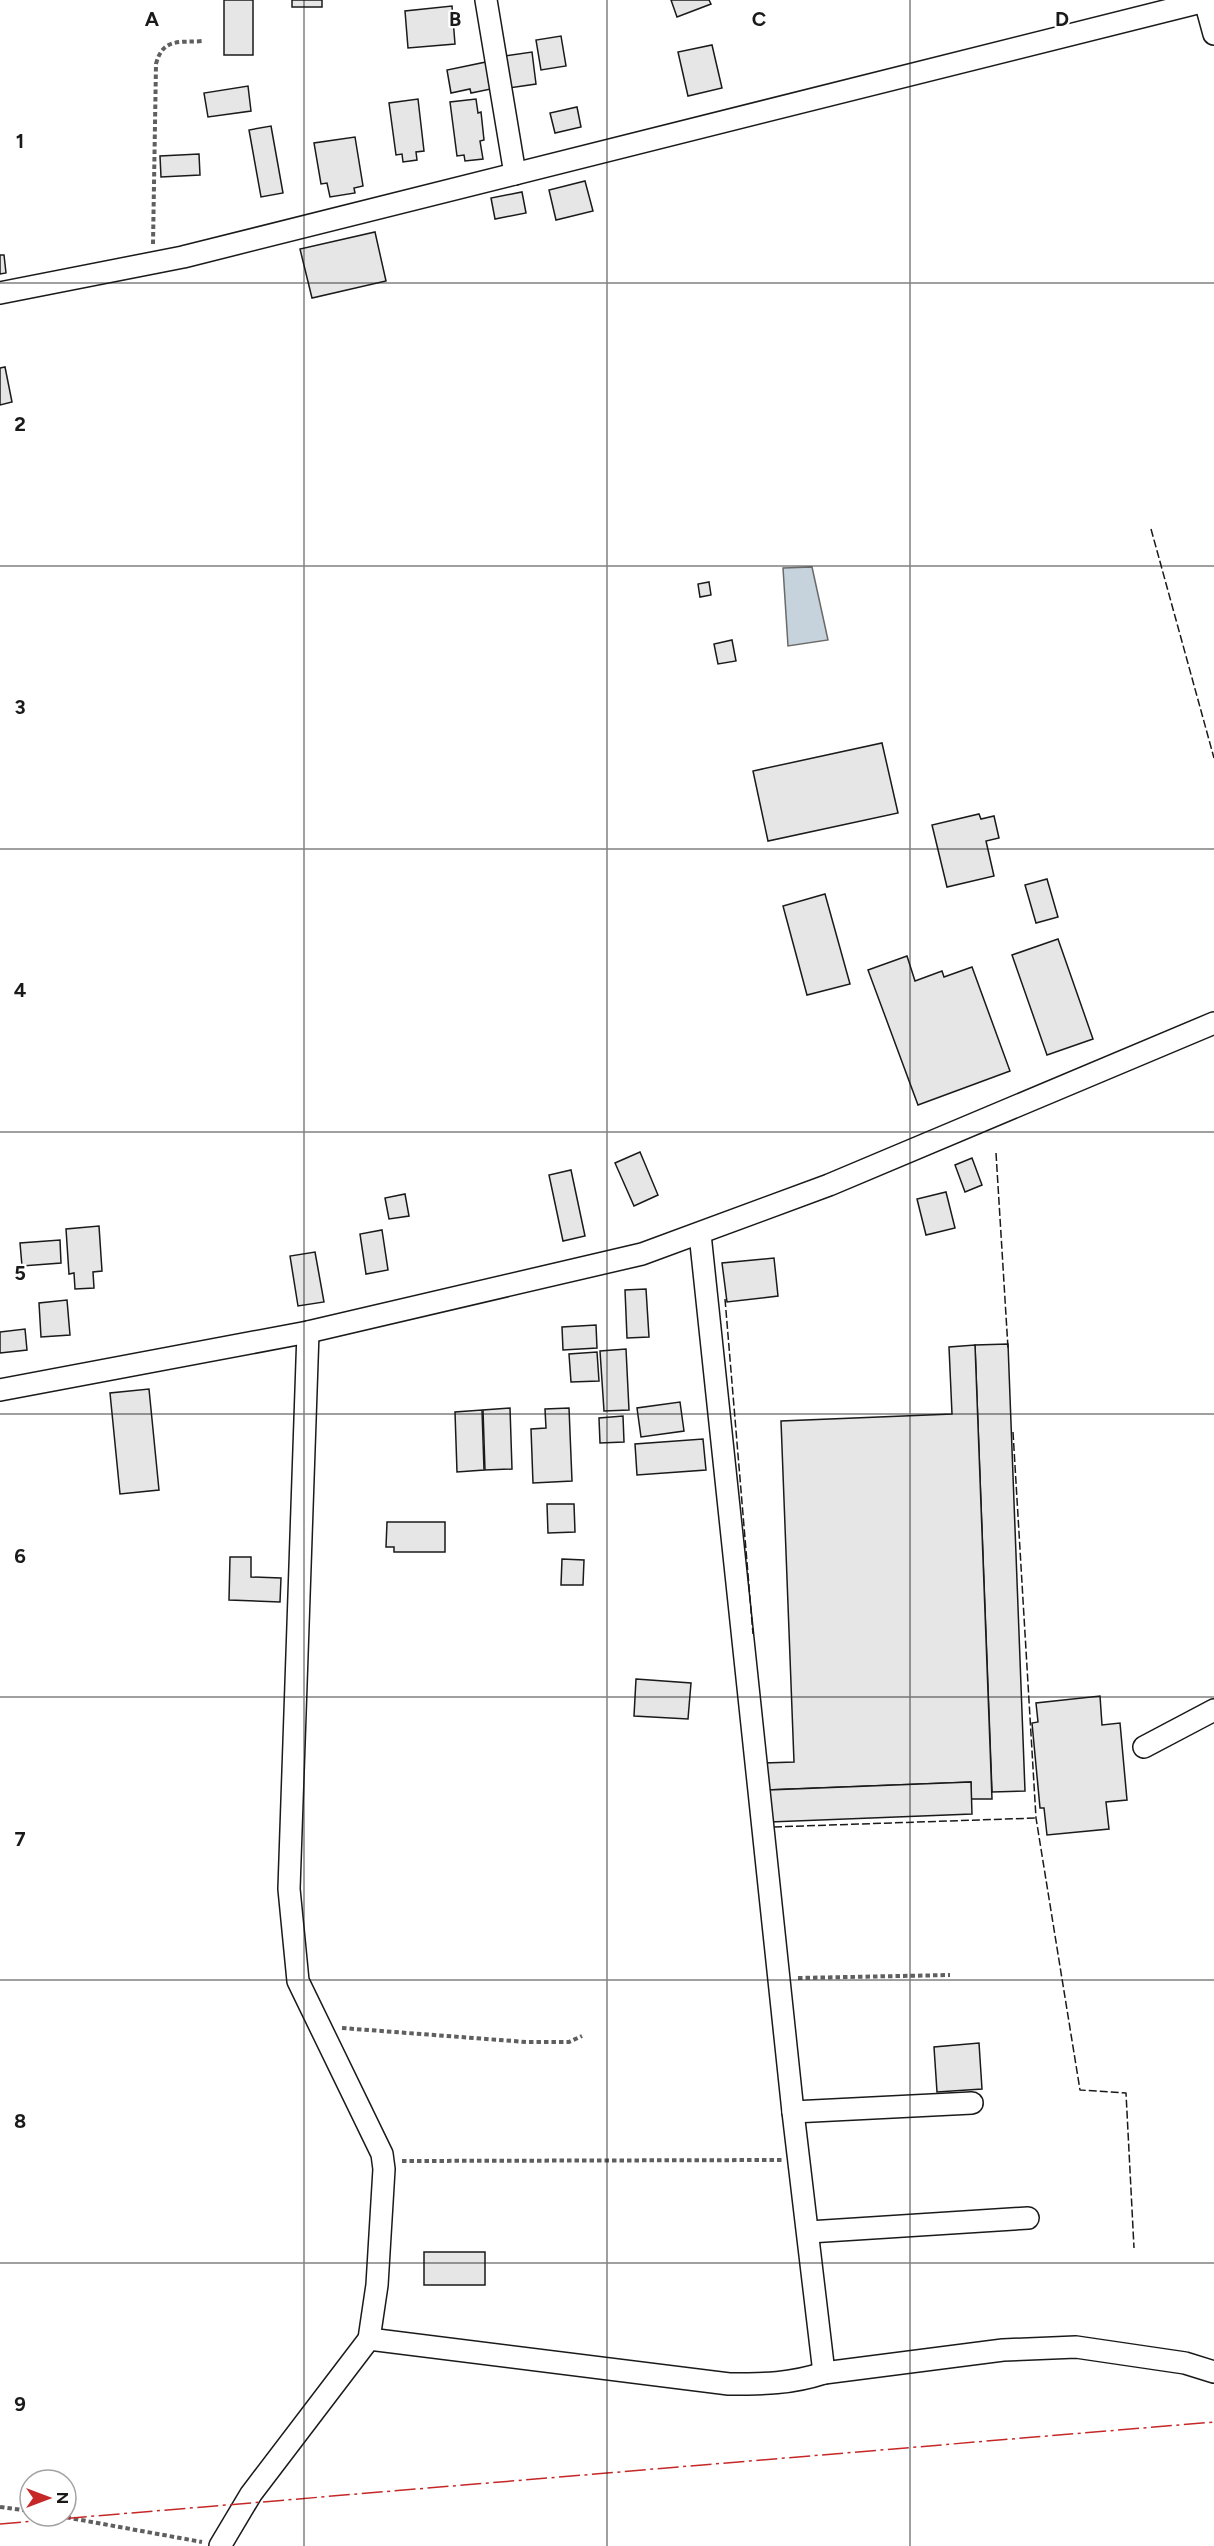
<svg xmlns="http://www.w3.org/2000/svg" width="1214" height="2546" viewBox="0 0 1214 2546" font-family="Figtree,sans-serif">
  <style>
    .water { fill: #c6d2dc; stroke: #6a6a6a; stroke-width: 1.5 }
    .building { fill: #e6e6e6; stroke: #1a1a1a; stroke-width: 1.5 }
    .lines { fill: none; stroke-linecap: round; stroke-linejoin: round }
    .minor-casing { stroke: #1a1a1a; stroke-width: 24 }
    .path { stroke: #5f5f5f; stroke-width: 4; stroke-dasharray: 4.5 3; stroke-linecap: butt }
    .minor { stroke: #fff; stroke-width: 21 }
    .fence { stroke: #1a1a1a; stroke-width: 1.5; stroke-dasharray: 8 3; stroke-linecap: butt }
    .power { stroke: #c62828; stroke-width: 1.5; stroke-dasharray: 21 4.5 3 4.5; stroke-linecap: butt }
    .grid { fill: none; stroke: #1a1a1a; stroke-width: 1.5; stroke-opacity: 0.55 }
    .grid-label { font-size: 20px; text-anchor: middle; font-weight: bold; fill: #1a1a1a; stroke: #fff; stroke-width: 4.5; stroke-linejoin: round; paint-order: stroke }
  </style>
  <rect width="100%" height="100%" fill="#fff"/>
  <polygon class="water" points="812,567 828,640 788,646 783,568"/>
  <g class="building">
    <rect x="224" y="0" width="29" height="55"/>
    <rect x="292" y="0" width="30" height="7"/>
    <polygon points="671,0 709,0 711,4 677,17"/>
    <polygon points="452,6 455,44 408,48 405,11"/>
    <polygon points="561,36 566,66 541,70 536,40"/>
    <polygon points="712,45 722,88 688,96 678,52"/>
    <polygon points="532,52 536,84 509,88 504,56"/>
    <polygon points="486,62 491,89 471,93 470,89 451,93 447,70"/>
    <polygon points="248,86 251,111 208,117 204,93"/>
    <polygon points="418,99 424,151 416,152 417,160 403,162 402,154 396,155 389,103"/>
    <polygon points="476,99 478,113 481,112 484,140 480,141 483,159 465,161 464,155 457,156 450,102"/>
    <polygon points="577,107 581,127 555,133 550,113"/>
    <polygon points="271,126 283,193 261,197 249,130"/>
    <polygon points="355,137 363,186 354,188 355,193 330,197 327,183 321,184 314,143"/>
    <polygon points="199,154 200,175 161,177 160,156"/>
    <polygon points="585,181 593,211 556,220 549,190"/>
    <polygon points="522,192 526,213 495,219 491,198"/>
    <polygon points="375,232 386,281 312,298 300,249"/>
    <polygon points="0,255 4,255 6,273 0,274"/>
    <polygon points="5,367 12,402 0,405 0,368"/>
    <polygon points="709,582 711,595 700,597 698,584"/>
    <polygon points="732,640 736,661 718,664 714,644"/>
    <polygon points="882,743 898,813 768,841 753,771"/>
    <polygon points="979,814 981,819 994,816 999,838 986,841 994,876 947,887 932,825"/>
    <polygon points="1047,879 1058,917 1036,923 1025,885"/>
    <polygon points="825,894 850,984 807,995 783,906"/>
    <polygon points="1058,939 1093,1039 1047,1055 1012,955"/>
    <polygon points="907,956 915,981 942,971 944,977 972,967 1010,1071 918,1105 868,970"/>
    <polygon points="640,1152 658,1195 634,1206 615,1163"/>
    <polygon points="972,1158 982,1185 965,1192 955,1165"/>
    <polygon points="571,1170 585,1236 563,1241 549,1175"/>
    <polygon points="946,1192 955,1228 926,1235 917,1199"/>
    <polygon points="405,1194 409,1216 389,1219 385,1198"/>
    <polygon points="99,1226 102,1271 93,1272 94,1288 75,1289 74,1273 69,1274 66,1229"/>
    <polygon points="382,1230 388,1270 366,1274 360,1234"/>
    <polygon points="60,1240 61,1263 22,1266 20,1243"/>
    <polygon points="315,1252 324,1302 298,1306 290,1256"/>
    <polygon points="774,1258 778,1296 727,1302 722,1263"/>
    <polygon points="646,1289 649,1337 627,1338 625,1290"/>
    <polygon points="67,1300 70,1335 41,1337 39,1303"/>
    <polygon points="596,1325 597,1348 563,1350 562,1327"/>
    <polygon points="25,1329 27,1350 0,1353 0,1332"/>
    <polygon points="1008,1344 1025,1791 992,1792 975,1345"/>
    <polygon points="975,1345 992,1799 971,1799 971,1782 765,1790 764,1763 794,1762 781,1421 952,1414 949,1347"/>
    <polygon points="626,1349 629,1410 604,1411 600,1351"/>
    <polygon points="597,1352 599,1381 571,1382 569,1354"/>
    <polygon points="149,1389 159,1490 120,1494 110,1393"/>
    <polygon points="680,1402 684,1431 641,1437 637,1408"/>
    <polygon points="510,1408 512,1469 485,1470 483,1410"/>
    <polygon points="569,1408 572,1481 533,1483 531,1429 546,1428 545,1409"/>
    <polygon points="482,1410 484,1470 457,1472 455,1412"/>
    <polygon points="623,1416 624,1442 600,1443 599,1418"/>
    <polygon points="703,1439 706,1470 637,1475 635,1444"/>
    <polygon points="547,1504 574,1504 575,1532 548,1533"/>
    <polygon points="387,1522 445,1522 445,1552 394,1552 394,1547 386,1547"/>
    <polygon points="230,1557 251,1557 251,1577 281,1578 280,1602 229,1600"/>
    <polygon points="562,1559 584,1560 583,1585 561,1585"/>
    <polygon points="636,1679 691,1683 688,1719 634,1716"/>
    <polygon points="1100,1696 1102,1725 1120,1723 1127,1800 1106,1802 1109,1829 1047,1835 1044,1808 1040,1808 1032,1723 1038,1722 1036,1703"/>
    <polygon points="971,1782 972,1814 770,1822 768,1790"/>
    <polygon points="979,2043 982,2089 937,2092 934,2047"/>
    <rect x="424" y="2252" width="61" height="33"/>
  </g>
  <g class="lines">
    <g class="minor-casing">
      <g id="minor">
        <polyline points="486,0 515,174"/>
        <polyline points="1205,1 1214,34"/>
        <polyline points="0,293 183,257 1209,0"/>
        <polyline points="700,1234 793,2112 824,2373"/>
        <polyline points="0,1390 308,1332 642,1254 829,1185 1214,1023"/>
        <polyline points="1144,1747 1214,1710"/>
        <polyline points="793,2112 972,2103"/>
        <polyline points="809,2232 1028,2218"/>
        <path d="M 369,2339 L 729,2384 C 764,2384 790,2384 824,2373 L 1003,2350 L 1076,2347 L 1185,2363 L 1214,2372"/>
        <polyline points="220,2546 251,2494 369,2339 377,2285 384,2169 382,2154 298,1981 289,1889 308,1332"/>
      </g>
    </g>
    <g class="path">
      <path d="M 153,244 L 156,64 C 163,37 180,43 203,41"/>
      <polyline points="798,1978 950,1975"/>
      <polyline points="342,2028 526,2042 569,2042 582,2036"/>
      <polyline points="402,2161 782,2160"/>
      <polyline points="0,2507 30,2511"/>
      <polyline points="59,2516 202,2542"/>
    </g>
    <use href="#minor" class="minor"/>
    <g class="fence">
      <polyline points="1151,529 1214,758"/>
      <polyline points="996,1153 1008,1348"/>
      <polyline points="725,1299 753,1634"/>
      <polyline points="1013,1432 1036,1818 1080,2090 1126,2093 1134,2248"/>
      <polyline points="774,1827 1036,1818"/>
    </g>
    <polyline class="power" points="0,2524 1214,2422"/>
  </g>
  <path class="grid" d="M 304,0 L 304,2546M 607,0 L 607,2546M 910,0 L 910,2546M 0,283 L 1214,283M 0,566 L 1214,566M 0,849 L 1214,849M 0,1132 L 1214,1132M 0,1414 L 1214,1414M 0,1697 L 1214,1697M 0,1980 L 1214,1980M 0,2263 L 1214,2263"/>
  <g class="grid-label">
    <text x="152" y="26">A</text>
    <text x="455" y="26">B</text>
    <text x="759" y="26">C</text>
    <text x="1062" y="26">D</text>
    <text x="20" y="148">1</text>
    <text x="20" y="431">2</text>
    <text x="20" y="714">3</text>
    <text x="20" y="997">4</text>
    <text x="20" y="1280">5</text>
    <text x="20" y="1563">6</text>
    <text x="20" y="1846">7</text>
    <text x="20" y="2128">8</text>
    <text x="20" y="2411">9</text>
  </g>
  <g transform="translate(48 2498) rotate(90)"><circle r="28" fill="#ffffff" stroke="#a3a3a3" stroke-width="1.5"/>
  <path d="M0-4.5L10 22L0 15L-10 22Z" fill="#c62828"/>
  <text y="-9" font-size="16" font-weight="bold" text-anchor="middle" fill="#1a1a1a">N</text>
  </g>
</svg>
